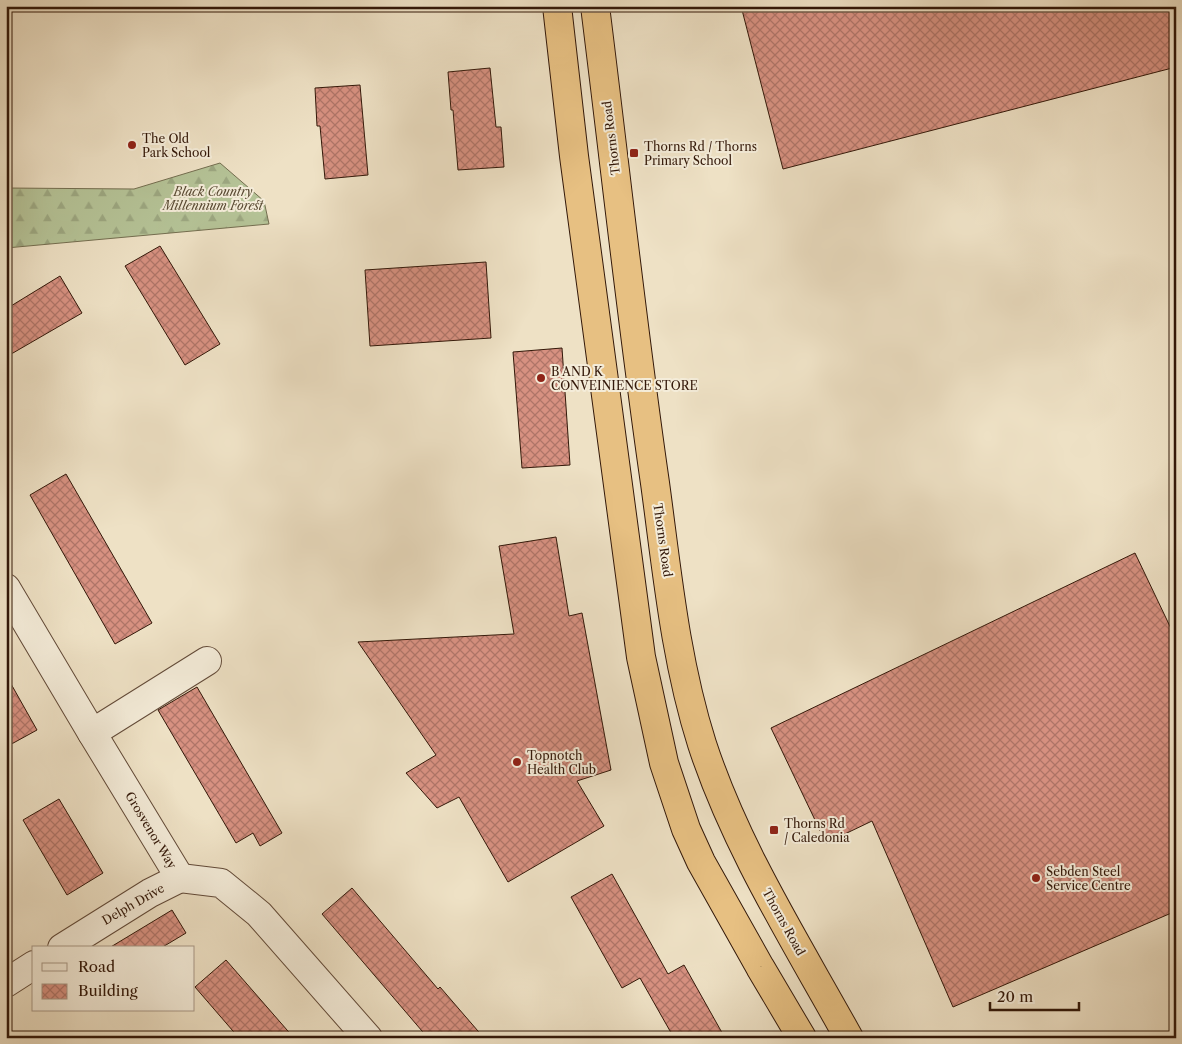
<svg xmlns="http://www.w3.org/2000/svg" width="1182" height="1044" viewBox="0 0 1182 1044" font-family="'Libre Caslon Text',serif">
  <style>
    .forest { fill: url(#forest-firs); stroke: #746e50 }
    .building { fill: url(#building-cross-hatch); stroke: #331809 }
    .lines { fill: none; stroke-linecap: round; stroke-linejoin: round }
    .street-casing { stroke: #624a38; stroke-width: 30 }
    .highway-casing { stroke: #331809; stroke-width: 30 }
    .street { stroke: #f4ecd9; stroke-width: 28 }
    .highway { stroke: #e7c082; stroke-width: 28 }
    .poi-dot { fill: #8f2418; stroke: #f4ecd9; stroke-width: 2 }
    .labels { text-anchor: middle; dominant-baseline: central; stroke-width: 4; stroke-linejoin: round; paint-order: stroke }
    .poi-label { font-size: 12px; fill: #331809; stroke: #f4ecd9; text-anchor: start }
    .street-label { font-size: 12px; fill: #331809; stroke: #f4ecd9 }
    .park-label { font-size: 12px; font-style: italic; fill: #5a4b34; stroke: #f4ecd9 }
  </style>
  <defs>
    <pattern id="forest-firs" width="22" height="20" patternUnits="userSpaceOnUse" patternTransform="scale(1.25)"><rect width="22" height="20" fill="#b5c397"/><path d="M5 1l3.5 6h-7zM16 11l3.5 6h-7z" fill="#9ca781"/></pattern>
    <pattern id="building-cross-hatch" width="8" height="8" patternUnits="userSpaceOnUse" patternTransform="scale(1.25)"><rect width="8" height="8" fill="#d79181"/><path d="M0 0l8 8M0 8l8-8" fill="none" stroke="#af7568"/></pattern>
  </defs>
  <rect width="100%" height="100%" fill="#eee1c5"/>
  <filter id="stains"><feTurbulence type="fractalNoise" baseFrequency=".004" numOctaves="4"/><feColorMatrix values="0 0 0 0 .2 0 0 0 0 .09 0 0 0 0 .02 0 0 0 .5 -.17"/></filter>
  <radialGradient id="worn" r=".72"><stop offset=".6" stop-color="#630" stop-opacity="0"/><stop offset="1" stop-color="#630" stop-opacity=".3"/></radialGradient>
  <polygon class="forest" points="220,163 264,201 269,224 6,248 6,188 134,189"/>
  <g class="building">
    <polygon points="741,6 1176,6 1176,67 783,169"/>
    <polygon points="490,68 496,127 501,127 504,167 458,170 453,110 451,110 448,72"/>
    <polygon points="360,85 368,175 325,179 320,126 317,126 315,88"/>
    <polygon points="160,246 220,344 185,365 125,266"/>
    <polygon points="486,262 491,338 370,346 365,270"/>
    <polygon points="60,276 82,313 6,357 6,309"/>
    <polygon points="562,348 570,465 522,468 513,352"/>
    <polygon points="66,474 152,623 115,644 30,495"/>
    <polygon points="556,537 569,616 582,613 611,770 577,781 604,826 508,882 459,797 437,808 406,773 436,755 358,642 514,634 499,546"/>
    <polygon points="1135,553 1176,639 1176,911 953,1007 872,821 826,843 771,728"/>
    <polygon points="6,675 37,730 6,747"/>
    <polygon points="197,687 282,833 260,846 253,833 236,843 158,710"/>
    <polygon points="59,799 103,873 67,895 23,820"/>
    <polygon points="612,874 668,974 684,965 725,1038 674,1038 640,978 622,988 571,897"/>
    <polygon points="352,888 438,989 440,987 484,1038 428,1038 322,914"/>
    <polygon points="172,910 186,933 161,948 109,948"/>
    <polygon points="226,960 294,1038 239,1038 195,987"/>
  </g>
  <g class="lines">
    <g class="street-casing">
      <g id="street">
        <polyline points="6,588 92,733 180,878"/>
        <polyline points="92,733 207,661"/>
        <polyline points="180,878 221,883 259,914 368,1038"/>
        <polyline points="62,948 150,893 180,878"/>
        <polyline points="6,983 34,965"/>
      </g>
    </g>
    <g class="highway-casing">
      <g id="highway">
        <polyline points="557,6 574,156 641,657 664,763 686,829 701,862 760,967 802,1038"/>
        <path d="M 595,6 C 615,165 632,325 655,483 C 667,571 675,659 702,744 C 736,848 796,942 849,1038"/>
      </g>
    </g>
    <use href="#street" class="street"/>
    <use href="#highway" class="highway"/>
  </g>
  <g class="poi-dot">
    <circle cx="132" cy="145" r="5"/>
    <rect x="629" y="148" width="10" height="10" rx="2.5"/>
    <circle cx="541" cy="378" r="5"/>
    <circle cx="517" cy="762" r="5"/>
    <rect x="769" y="825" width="10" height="10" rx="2.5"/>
    <circle cx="1036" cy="878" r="5"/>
  </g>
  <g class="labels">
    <g class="poi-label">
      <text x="142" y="138">The Old<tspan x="142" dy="14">Park School</tspan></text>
      <text x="644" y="146">Thorns Rd / Thorns<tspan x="644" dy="14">Primary School</tspan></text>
      <text x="551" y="371">B AND K<tspan x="551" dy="14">CONVEINIENCE STORE</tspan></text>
      <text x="527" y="755">Topnotch<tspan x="527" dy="14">Health Club</tspan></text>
      <text x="784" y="823">Thorns Rd<tspan x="784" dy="14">/ Caledonia</tspan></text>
      <text x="1046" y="871">Sebden Steel<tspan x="1046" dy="14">Service Centre</tspan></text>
    </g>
    <g class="street-label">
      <text transform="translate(611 138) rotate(-97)">Thorns Road</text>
      <text transform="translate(663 540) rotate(82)">Thorns Road</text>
      <text transform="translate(151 830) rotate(59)">Grosvenor Way</text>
      <text transform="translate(133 904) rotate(-30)">Delph Drive</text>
      <text transform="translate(784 922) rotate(61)">Thorns Road</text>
    </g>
    <g class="park-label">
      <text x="213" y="191">Black Country<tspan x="213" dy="14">Millennium Forest</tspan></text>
    </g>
  </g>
  <rect width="1182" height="1044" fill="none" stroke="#eee1c5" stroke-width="25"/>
  <rect x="8" y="8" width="1167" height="1029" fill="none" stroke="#331809" stroke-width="2.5"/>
  <rect x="12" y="12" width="1157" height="1019" fill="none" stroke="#331809"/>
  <rect x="32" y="946" width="162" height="65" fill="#f4ecd9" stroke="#a79786"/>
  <rect x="42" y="963" width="25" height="8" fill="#f4ecd9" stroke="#a79786"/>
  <text x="78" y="972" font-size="15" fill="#331809">Road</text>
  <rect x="42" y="984" width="25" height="15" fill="url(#building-cross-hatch)" stroke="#a79786"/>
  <text x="78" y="996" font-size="15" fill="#331809">Building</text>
  <path d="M990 1002v8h89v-8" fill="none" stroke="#331809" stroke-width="2.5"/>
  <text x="997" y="1002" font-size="15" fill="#331809" stroke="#f4ecd9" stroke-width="4" paint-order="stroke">20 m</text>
  <rect width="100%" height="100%" filter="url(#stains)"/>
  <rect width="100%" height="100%" fill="url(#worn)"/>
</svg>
